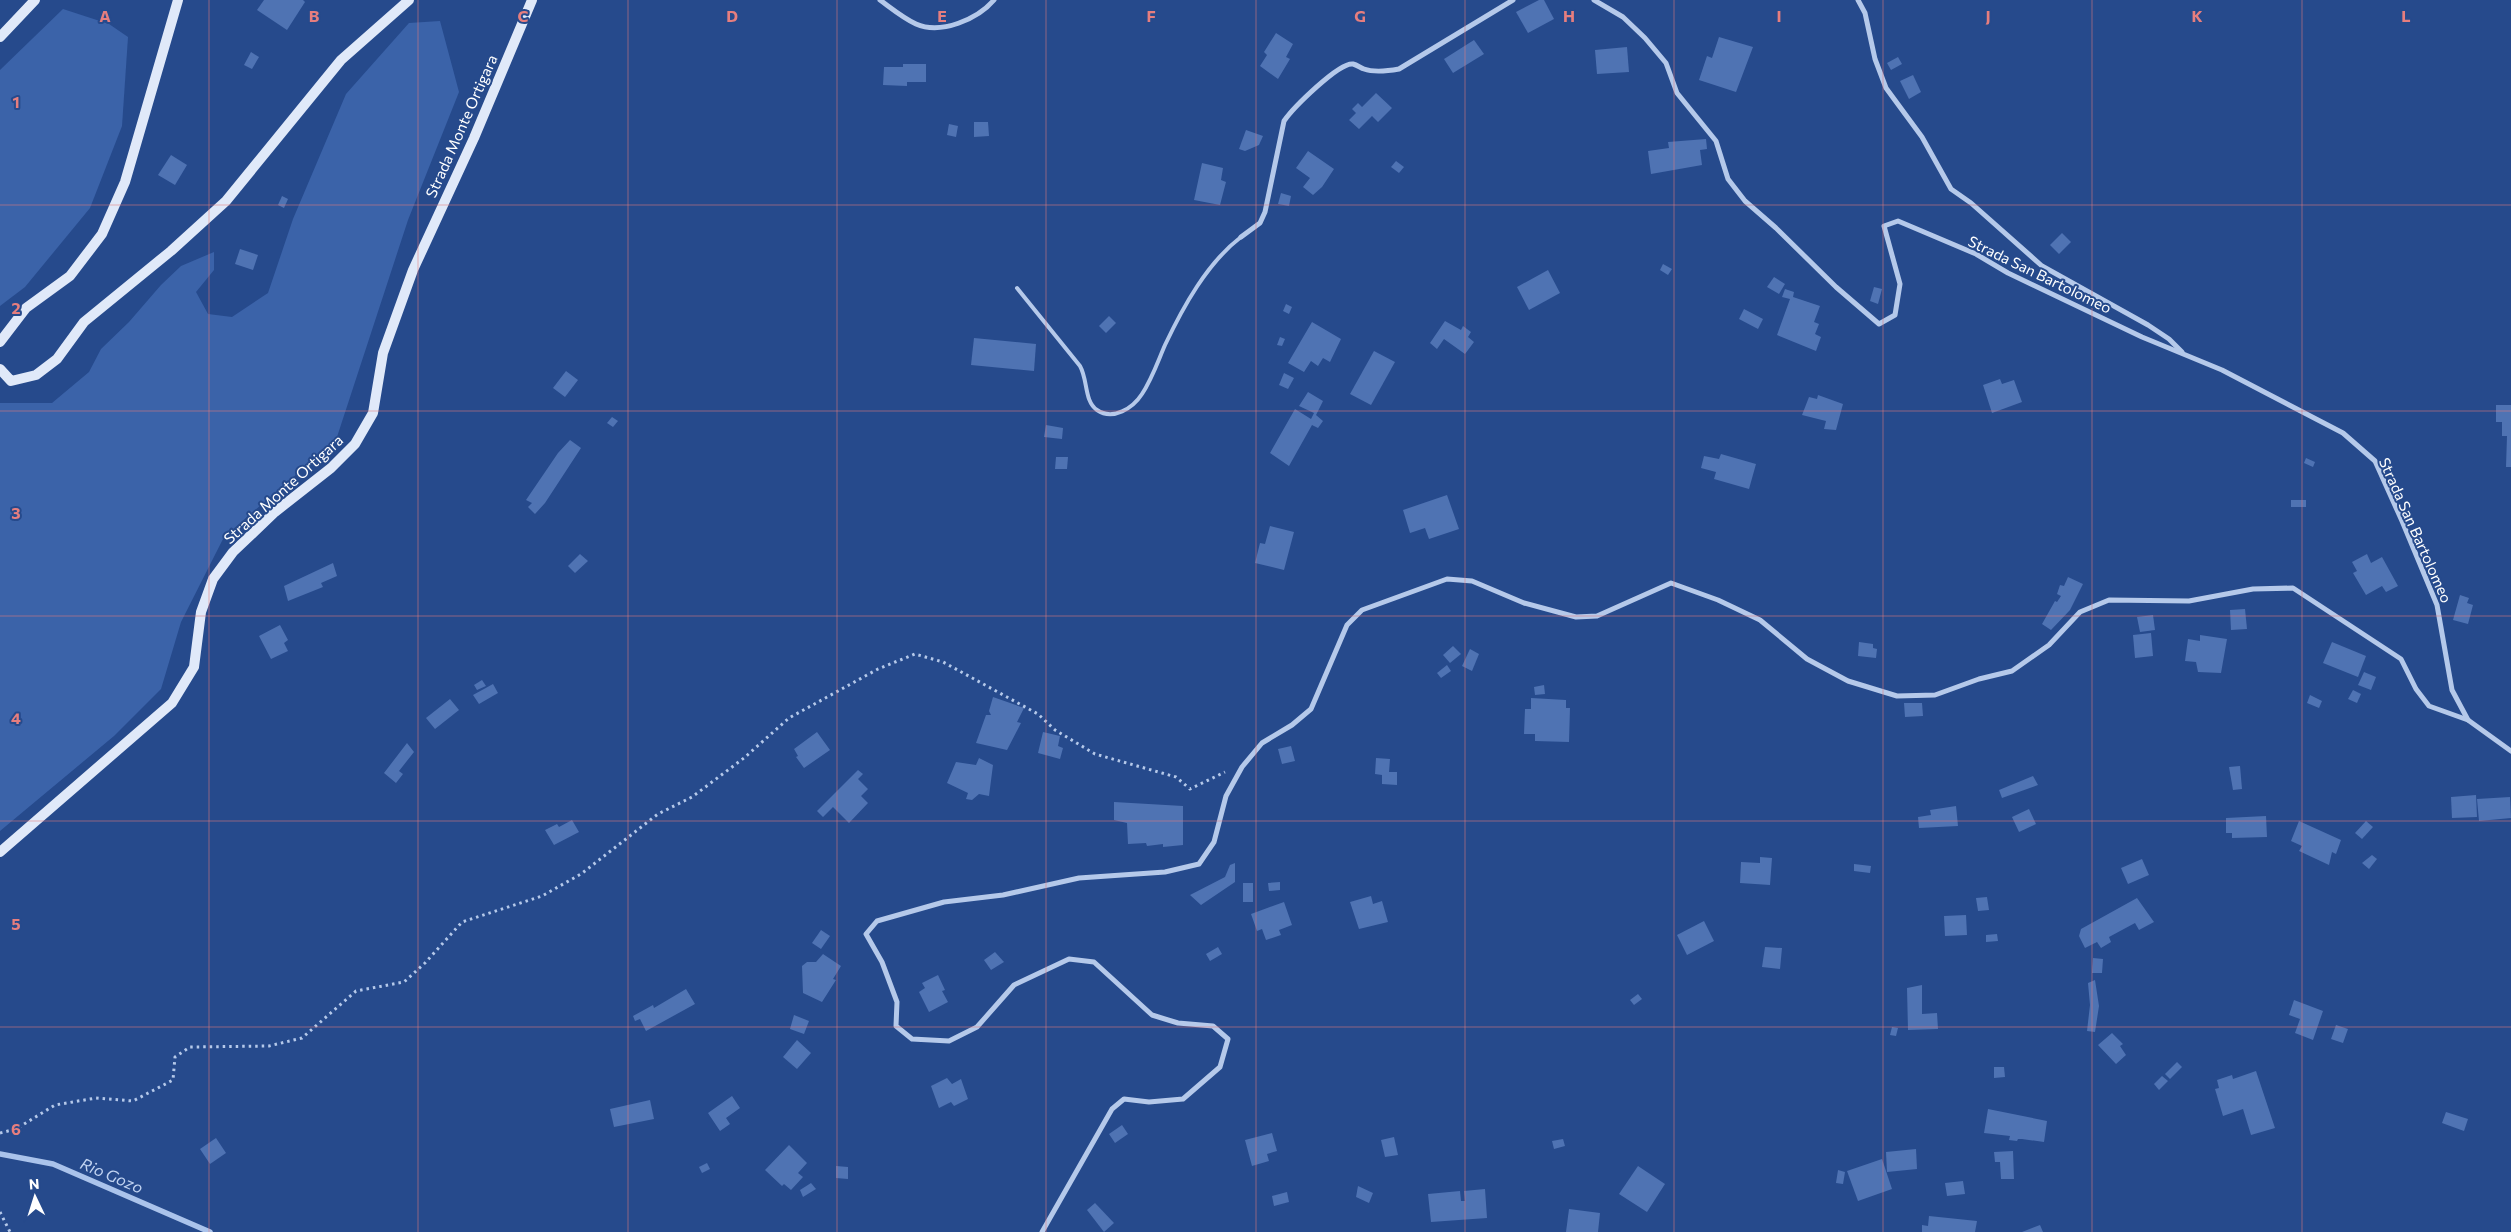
<svg xmlns="http://www.w3.org/2000/svg" width="2511" height="1232" viewBox="0 0 2511 1232" font-family="Commissioner,sans-serif">
  <style>
    .green { fill: #3b63a9 }
    .lines { fill: none; stroke-linecap: round; stroke-linejoin: round }
    .stream { stroke: #aac3eb; stroke-width: 5.5 }
    .building { fill: #4f73b3 }
    .path { stroke: #b5c9ea; stroke-width: 3; stroke-dasharray: 2.5 4; stroke-linecap: butt }
    .lane { stroke: #b5c9ea; stroke-width: 4 }
    .street { stroke: #b5c9ea; stroke-width: 5 }
    .secondary { stroke: #e0e9f9; stroke-width: 10 }
    .grid { fill: none; stroke: #e67e7e; stroke-width: 1; stroke-opacity: 0.55 }
    .labels { text-anchor: middle; dominant-baseline: central; stroke-width: 4; stroke-linejoin: round; paint-order: stroke }
    .street-label { font-size: 15px; fill: #fff; stroke: #264a8c }
    .water-label { font-size: 16px; font-style: italic; fill: #c1d3f1; stroke: #264a8c }
    .grid-label { font-size: 16px; text-anchor: middle; font-weight: bold; fill: #e67e7e; stroke: #264a8c; stroke-width: 4; stroke-linejoin: round; paint-order: stroke }
  </style>
  <rect width="100%" height="100%" fill="#264a8c"/>
  <g class="green">
    <polygon points="63,9 109,24 128,37 122,126 90,208 25,287 0,306 0,70"/>
    <polygon points="440,21 459,92 408,220 336,440 224,537 181,622 161,689 114,736 0,831 0,403 52,403 89,372 101,349 129,322 161,285 181,266 214,252 214,270 196,292 208,314 232,317 268,293 293,219 346,94 409,23"/>
  </g>
  <g class="lines">
    <polyline class="stream" points="0,1154 53,1164 210,1232"/>
  </g>
  <g class="building">
    <polygon points="264,0 303,0 305,2 287,30 257,10"/>
    <polygon points="1539,0 1544,0 1554,19 1528,33 1516,12"/>
    <polygon points="1276,33 1293,44 1286,57 1290,59 1278,79 1260,66 1267,55 1264,52"/>
    <polygon points="1719,37 1753,47 1736,92 1699,80 1707,56 1712,58"/>
    <polygon points="1474,40 1484,54 1453,73 1444,59"/>
    <polygon points="1627,47 1629,72 1597,74 1595,50"/>
    <polygon points="251,52 259,57 252,69 244,65"/>
    <polygon points="1898,57 1902,64 1891,70 1887,63"/>
    <polygon points="903,64 926,64 926,82 907,82 907,86 883,85 884,67 903,67"/>
    <polygon points="1913,75 1921,92 1909,99 1900,81"/>
    <polygon points="1376,93 1392,108 1378,122 1372,116 1359,129 1349,120 1356,113 1352,109 1358,103 1362,107"/>
    <polygon points="974,122 988,122 989,136 974,137"/>
    <polygon points="949,124 958,126 956,137 947,135"/>
    <polygon points="1246,130 1263,136 1259,145 1245,151 1239,149"/>
    <polygon points="1706,139 1707,149 1700,150 1702,165 1651,174 1648,151 1669,148 1668,142"/>
    <polygon points="1308,151 1334,169 1322,187 1313,195 1303,187 1310,178 1296,168"/>
    <polygon points="171,155 187,165 175,185 158,175"/>
    <polygon points="1396,161 1404,167 1399,173 1391,167"/>
    <polygon points="1202,163 1223,168 1221,180 1226,182 1220,205 1194,200"/>
    <polygon points="1281,193 1291,196 1289,206 1278,204"/>
    <polygon points="282,196 288,199 284,208 278,205"/>
    <polygon points="2062,233 2071,242 2059,254 2050,245"/>
    <polygon points="240,249 258,255 253,270 235,264"/>
    <polygon points="1663,264 1672,269 1668,275 1660,270"/>
    <polygon points="1548,270 1560,293 1529,310 1517,287"/>
    <polygon points="1774,277 1785,284 1779,294 1767,287"/>
    <polygon points="1874,287 1882,289 1878,304 1870,301"/>
    <polygon points="1785,289 1794,292 1793,297 1820,306 1814,322 1819,324 1815,334 1821,337 1816,351 1777,335 1790,299 1782,297"/>
    <polygon points="1286,304 1292,307 1289,314 1283,311"/>
    <polygon points="1744,309 1763,319 1758,329 1739,319"/>
    <polygon points="1109,316 1116,323 1106,333 1099,326"/>
    <polygon points="1445,321 1461,330 1463,326 1471,332 1468,337 1474,342 1465,354 1444,339 1437,349 1430,343"/>
    <polygon points="1312,322 1341,339 1330,362 1323,358 1318,366 1311,361 1304,372 1288,363"/>
    <polygon points="1280,337 1285,339 1282,346 1277,345"/>
    <polygon points="974,338 1036,344 1034,371 971,365"/>
    <polygon points="1374,351 1395,362 1371,405 1350,394"/>
    <polygon points="566,371 578,380 565,397 553,388"/>
    <polygon points="1284,373 1294,378 1288,389 1279,385"/>
    <polygon points="2000,379 2002,384 2014,380 2022,402 1992,413 1983,385"/>
    <polygon points="1308,392 1323,401 1316,415 1323,421 1318,428 1312,425 1289,466 1270,453 1295,409 1311,419 1314,413 1299,406"/>
    <polygon points="1818,395 1843,404 1836,430 1824,429 1826,421 1802,415 1809,397 1817,399"/>
    <polygon points="2496,405 2511,405 2511,467 2506,467 2507,436 2502,436 2502,422 2496,422"/>
    <polygon points="612,417 618,421 613,427 607,423"/>
    <polygon points="1046,425 1063,428 1062,439 1044,437"/>
    <polygon points="570,440 581,448 545,503 535,514 528,507 532,503 526,500 558,453"/>
    <polygon points="1721,454 1756,464 1749,489 1714,479 1716,472 1701,468 1704,456 1719,459"/>
    <polygon points="1056,457 1068,457 1067,469 1055,469"/>
    <polygon points="2306,458 2315,462 2313,467 2304,463"/>
    <polygon points="1447,495 1459,529 1429,539 1425,528 1410,533 1403,510"/>
    <rect x="2291" y="500" width="15" height="7"/>
    <polygon points="1270,526 1294,532 1284,570 1255,563 1260,543 1265,544"/>
    <polygon points="580,554 588,561 575,573 568,566"/>
    <polygon points="2367,554 2371,563 2382,557 2398,586 2386,592 2382,586 2366,595 2353,573 2357,571 2352,562"/>
    <polygon points="333,563 337,576 321,583 323,587 288,601 284,586"/>
    <polygon points="2068,577 2083,584 2070,610 2051,630 2042,624 2055,601 2057,602 2061,596 2057,594 2060,585 2064,586"/>
    <polygon points="2460,595 2469,598 2467,603 2473,605 2468,624 2453,620"/>
    <polygon points="2245,609 2247,629 2231,630 2230,610"/>
    <polygon points="2153,615 2155,630 2140,632 2137,617"/>
    <polygon points="280,625 288,640 284,643 288,651 271,659 259,636"/>
    <polygon points="2151,633 2153,656 2135,658 2133,635"/>
    <polygon points="2200,635 2227,639 2221,673 2198,672 2196,662 2185,661 2188,639 2200,641"/>
    <polygon points="1859,642 1873,644 1873,648 1877,649 1876,658 1858,656"/>
    <polygon points="2332,642 2366,656 2358,677 2323,663"/>
    <polygon points="1453,646 1461,654 1450,663 1443,655"/>
    <polygon points="1470,649 1479,654 1472,671 1462,666"/>
    <polygon points="1447,665 1451,671 1441,678 1437,673"/>
    <polygon points="2364,672 2376,677 2371,690 2358,685"/>
    <polygon points="482,680 486,686 477,690 474,685"/>
    <polygon points="493,684 498,693 479,704 473,695"/>
    <polygon points="1544,685 1545,694 1535,695 1534,687"/>
    <polygon points="2353,690 2361,694 2357,703 2348,699"/>
    <polygon points="2310,695 2322,701 2319,708 2307,703"/>
    <polygon points="993,697 1024,708 1017,722 1021,723 1007,750 976,743 986,715 991,715 989,711"/>
    <polygon points="1531,698 1566,700 1566,708 1570,708 1569,742 1535,741 1535,734 1524,734 1525,709 1531,709"/>
    <polygon points="450,699 459,710 435,729 426,718"/>
    <polygon points="1904,703 1922,703 1923,716 1905,717"/>
    <polygon points="817,732 830,750 804,768 796,757 798,756 794,749"/>
    <polygon points="1043,732 1060,736 1058,746 1063,748 1060,759 1038,753"/>
    <polygon points="407,743 414,752 399,771 403,774 396,783 384,773"/>
    <polygon points="1291,746 1295,761 1282,764 1278,749"/>
    <polygon points="979,758 993,765 989,796 979,794 972,800 966,799 968,793 947,783 956,762 976,765"/>
    <polygon points="1376,758 1390,759 1389,772 1397,772 1397,785 1382,784 1382,775 1375,774"/>
    <polygon points="2240,766 2242,789 2233,790 2229,767"/>
    <polygon points="858,770 863,774 858,779 868,789 861,796 868,803 849,823 833,807 823,817 817,811"/>
    <polygon points="2033,776 2038,785 2002,798 1999,790"/>
    <polygon points="2476,795 2477,817 2452,818 2451,797"/>
    <polygon points="2510,797 2511,818 2479,821 2477,799"/>
    <polygon points="1114,802 1183,806 1183,845 1163,847 1163,844 1147,846 1146,843 1128,844 1127,823 1114,820"/>
    <polygon points="1956,806 1958,826 1919,828 1918,817 1931,815 1930,810"/>
    <polygon points="2029,809 2036,824 2019,832 2012,817"/>
    <polygon points="2266,816 2267,837 2232,838 2232,833 2226,833 2226,818"/>
    <polygon points="572,820 579,832 554,845 545,830 557,824 559,827"/>
    <polygon points="2299,821 2341,840 2336,854 2332,852 2329,865 2299,851 2302,846 2291,841"/>
    <polygon points="2366,821 2373,827 2362,839 2355,833"/>
    <polygon points="2372,855 2377,859 2369,869 2362,863"/>
    <polygon points="1760,857 1772,858 1770,885 1740,883 1741,862 1760,863"/>
    <polygon points="2142,859 2149,875 2128,884 2121,868"/>
    <polygon points="1235,863 1235,882 1201,905 1190,895 1225,877 1230,865"/>
    <polygon points="1854,864 1871,866 1870,873 1854,871"/>
    <polygon points="1280,882 1280,890 1269,891 1268,883"/>
    <rect x="1243" y="883" width="10" height="19"/>
    <polygon points="1371,896 1373,904 1382,901 1388,922 1359,929 1350,902"/>
    <polygon points="1987,897 1989,910 1978,911 1976,898"/>
    <polygon points="2137,898 2154,922 2139,930 2135,923 2109,937 2111,942 2101,948 2097,942 2085,948 2079,936 2081,929"/>
    <polygon points="1284,902 1292,925 1279,930 1281,935 1266,940 1262,929 1257,931 1251,914"/>
    <polygon points="1966,915 1967,935 1945,936 1944,916"/>
    <polygon points="1704,921 1714,941 1687,955 1677,935"/>
    <polygon points="821,930 830,936 821,949 812,943"/>
    <polygon points="1997,934 1998,941 1986,942 1986,935"/>
    <polygon points="1218,947 1222,954 1210,961 1206,954"/>
    <polygon points="1765,947 1782,948 1780,969 1762,967"/>
    <polygon points="995,952 1004,962 991,970 984,960"/>
    <polygon points="823,954 841,966 833,979 836,980 822,1002 803,993 802,966 807,962 816,962"/>
    <polygon points="2093,958 2103,959 2102,973 2092,973"/>
    <polygon points="938,975 945,990 942,991 948,1002 929,1012 919,992 925,988 922,983"/>
    <polygon points="2095,980 2099,1006 2095,1032 2087,1031 2090,1005 2088,983"/>
    <polygon points="1922,985 1922,1014 1937,1013 1938,1029 1908,1030 1907,988"/>
    <polygon points="686,989 695,1004 646,1031 640,1019 635,1021 633,1016 653,1005 654,1008"/>
    <polygon points="1638,994 1642,999 1634,1005 1630,1000"/>
    <polygon points="2294,1000 2323,1011 2313,1040 2295,1033 2300,1019 2289,1015"/>
    <polygon points="794,1015 809,1021 804,1034 790,1029"/>
    <polygon points="2336,1025 2348,1029 2343,1043 2331,1039"/>
    <polygon points="1892,1027 1898,1028 1896,1036 1890,1035"/>
    <polygon points="2112,1033 2123,1044 2120,1046 2126,1055 2116,1064 2098,1045"/>
    <polygon points="797,1040 811,1053 797,1069 783,1057"/>
    <polygon points="2177,1062 2182,1067 2170,1079 2165,1074"/>
    <polygon points="1994,1067 2004,1067 2005,1077 1994,1078"/>
    <polygon points="2256,1071 2275,1128 2251,1135 2243,1109 2223,1116 2215,1089 2219,1088 2217,1080 2232,1075 2233,1079"/>
    <polygon points="2162,1076 2168,1081 2159,1090 2154,1084"/>
    <polygon points="947,1078 952,1084 961,1079 968,1099 954,1106 951,1102 939,1108 931,1086"/>
    <polygon points="732,1096 740,1108 726,1118 730,1124 720,1131 708,1113"/>
    <polygon points="650,1100 654,1119 614,1127 610,1109"/>
    <polygon points="1988,1109 2047,1121 2044,1142 2022,1139 2018,1139 2017,1141 2009,1140 2010,1136 1984,1133"/>
    <polygon points="2446,1112 2468,1119 2464,1131 2442,1123"/>
    <polygon points="1122,1125 1128,1134 1115,1143 1109,1134"/>
    <polygon points="1272,1133 1277,1151 1267,1154 1269,1161 1252,1166 1245,1140"/>
    <polygon points="1394,1137 1398,1155 1385,1157 1381,1140"/>
    <polygon points="216,1138 226,1153 210,1164 200,1149"/>
    <polygon points="1563,1139 1565,1146 1554,1149 1552,1141"/>
    <polygon points="789,1145 807,1163 798,1173 803,1177 791,1190 784,1184 782,1186 765,1170"/>
    <polygon points="1916,1149 1917,1169 1887,1172 1886,1152"/>
    <polygon points="2013,1151 2014,1179 2001,1179 2000,1162 1995,1162 1994,1152"/>
    <polygon points="1882,1159 1892,1189 1858,1201 1847,1171"/>
    <polygon points="707,1163 710,1169 702,1173 699,1167"/>
    <polygon points="836,1166 848,1167 848,1179 836,1178"/>
    <polygon points="1638,1166 1665,1184 1647,1212 1619,1194"/>
    <polygon points="1838,1170 1845,1172 1843,1184 1836,1183"/>
    <polygon points="1963,1181 1965,1194 1947,1196 1945,1183"/>
    <polygon points="811,1183 816,1189 803,1197 800,1190"/>
    <polygon points="1358,1186 1373,1193 1369,1203 1356,1197"/>
    <polygon points="1485,1189 1487,1218 1431,1222 1428,1194 1460,1191 1461,1201 1465,1201 1464,1191"/>
    <polygon points="1287,1192 1289,1202 1274,1206 1272,1196"/>
    <polygon points="1095,1203 1114,1223 1104,1232 1087,1210"/>
    <polygon points="1569,1209 1600,1213 1598,1232 1566,1232"/>
    <polygon points="1929,1216 1977,1221 1975,1232 1922,1232 1922,1225 1928,1226"/>
    <polygon points="2040,1225 2043,1232 2022,1232"/>
  </g>
  <g class="lines">
    <g class="path">
      <polyline points="0,1133 16,1129 55,1105 96,1098 133,1101 173,1080 175,1057 190,1047 269,1046 302,1038 356,991 404,982 425,963 462,922 542,896 581,874 658,814 692,797 744,758 789,718 878,669 915,654 943,662 1038,714 1055,730 1095,754 1176,777 1190,789 1225,772"/>
      <polyline points="0,1212 10,1232"/>
    </g>
    <path class="lane" d="M 1017,288 L 1080,366 C 1088,380 1084,401 1097,410 C 1113,421 1133,408 1142,394 C 1152,379 1158,361 1165,345 C 1183,307 1207,263 1241,237"/>
    <g class="street">
      <path d="M 880,0 C 891,8 903,18 916,24 C 941,35 978,19 994,0"/>
      <polyline points="1594,0 1623,17 1645,38 1666,63 1677,93 1716,141 1728,179 1745,201 1776,228 1836,287 1879,324 1895,315 1900,284 1884,226 1898,221 1976,254 2008,273 2142,337 2222,370 2343,433 2375,461 2402,521 2437,605 2452,690 2468,720 2511,751"/>
      <polyline points="1858,0 1865,13 1875,59 1886,88 1922,137 1951,189 1971,203 2042,266 2148,325 2169,339 2182,352"/>
      <path d="M 1241,237 L 1260,223 L 1265,212 L 1284,121 C 1293,108 1339,62 1353,64 C 1357,65 1361,68 1364,69 C 1375,73 1388,71 1399,69 L 1513,0"/>
      <polyline points="1042,1232 1112,1109 1124,1099 1149,1102 1183,1099 1220,1067 1228,1039 1213,1026 1178,1023 1152,1015 1094,962 1069,959 1014,985 977,1027 949,1041 912,1039 896,1026 897,1002 882,962 866,934 877,921 944,902 1003,895 1079,878 1165,872 1199,864 1214,842 1226,796 1242,767 1262,743 1292,725 1311,709 1347,625 1362,610 1447,579 1472,581 1524,603 1576,617 1597,616 1671,583 1718,600 1760,620 1807,659 1848,681 1897,696 1935,695 1979,679 2012,671 2049,645 2080,612 2109,600 2189,601 2253,589 2293,588 2401,659 2416,689 2429,706 2468,720"/>
    </g>
    <g class="secondary">
      <polyline points="0,37 35,0"/>
      <polyline points="0,342 26,308 70,276 102,234 125,182 178,0"/>
      <polyline points="0,369 11,381 36,375 57,359 84,322 171,251 226,201 341,60 409,0"/>
      <polyline points="0,852 172,703 194,667 201,612 213,579 233,552 275,512 331,468 355,444 373,413 383,353 413,270 474,138 532,0"/>
    </g>
  </g>
  <path class="grid" d="M 209,0 L 209,1232M 418,0 L 418,1232M 628,0 L 628,1232M 837,0 L 837,1232M 1046,0 L 1046,1232M 1256,0 L 1256,1232M 1465,0 L 1465,1232M 1674,0 L 1674,1232M 1883,0 L 1883,1232M 2092,0 L 2092,1232M 2302,0 L 2302,1232M 0,205 L 2511,205M 0,411 L 2511,411M 0,616 L 2511,616M 0,821 L 2511,821M 0,1027 L 2511,1027"/>
  <g class="labels">
    <g class="street-label">
      <text transform="translate(461 126) rotate(-66)">Strada Monte Ortigara</text>
      <text transform="translate(2040 274) rotate(26)">Strada San Bartolomeo</text>
      <text transform="translate(283 489) rotate(-42)">Strada Monte Ortigara</text>
      <text transform="translate(2416 530) rotate(66)">Strada San Bartolomeo</text>
    </g>
    <g class="water-label">
      <text transform="translate(112 1175) rotate(23)">Rio Gozo</text>
    </g>
  </g>
  <g class="grid-label">
    <text x="105" y="22">A</text>
    <text x="314" y="22">B</text>
    <text x="523" y="22">C</text>
    <text x="732" y="22">D</text>
    <text x="942" y="22">E</text>
    <text x="1151" y="22">F</text>
    <text x="1360" y="22">G</text>
    <text x="1569" y="22">H</text>
    <text x="1779" y="22">I</text>
    <text x="1988" y="22">J</text>
    <text x="2197" y="22">K</text>
    <text x="2406" y="22">L</text>
    <text x="16" y="108">1</text>
    <text x="16" y="314">2</text>
    <text x="16" y="519">3</text>
    <text x="16" y="724">4</text>
    <text x="16" y="930">5</text>
    <text x="16" y="1135">6</text>
  </g>
  <g transform="translate(35 1197) rotate(356)" stroke="#264a8c" stroke-width="4" paint-order="stroke">
  <path d="M0-4L9 19L0 12L-9 19Z" fill="#ffffff"/>
  <text y="-8" font-size="14" font-weight="bold" text-anchor="middle" fill="#ffffff">N</text>
  </g>
</svg>
